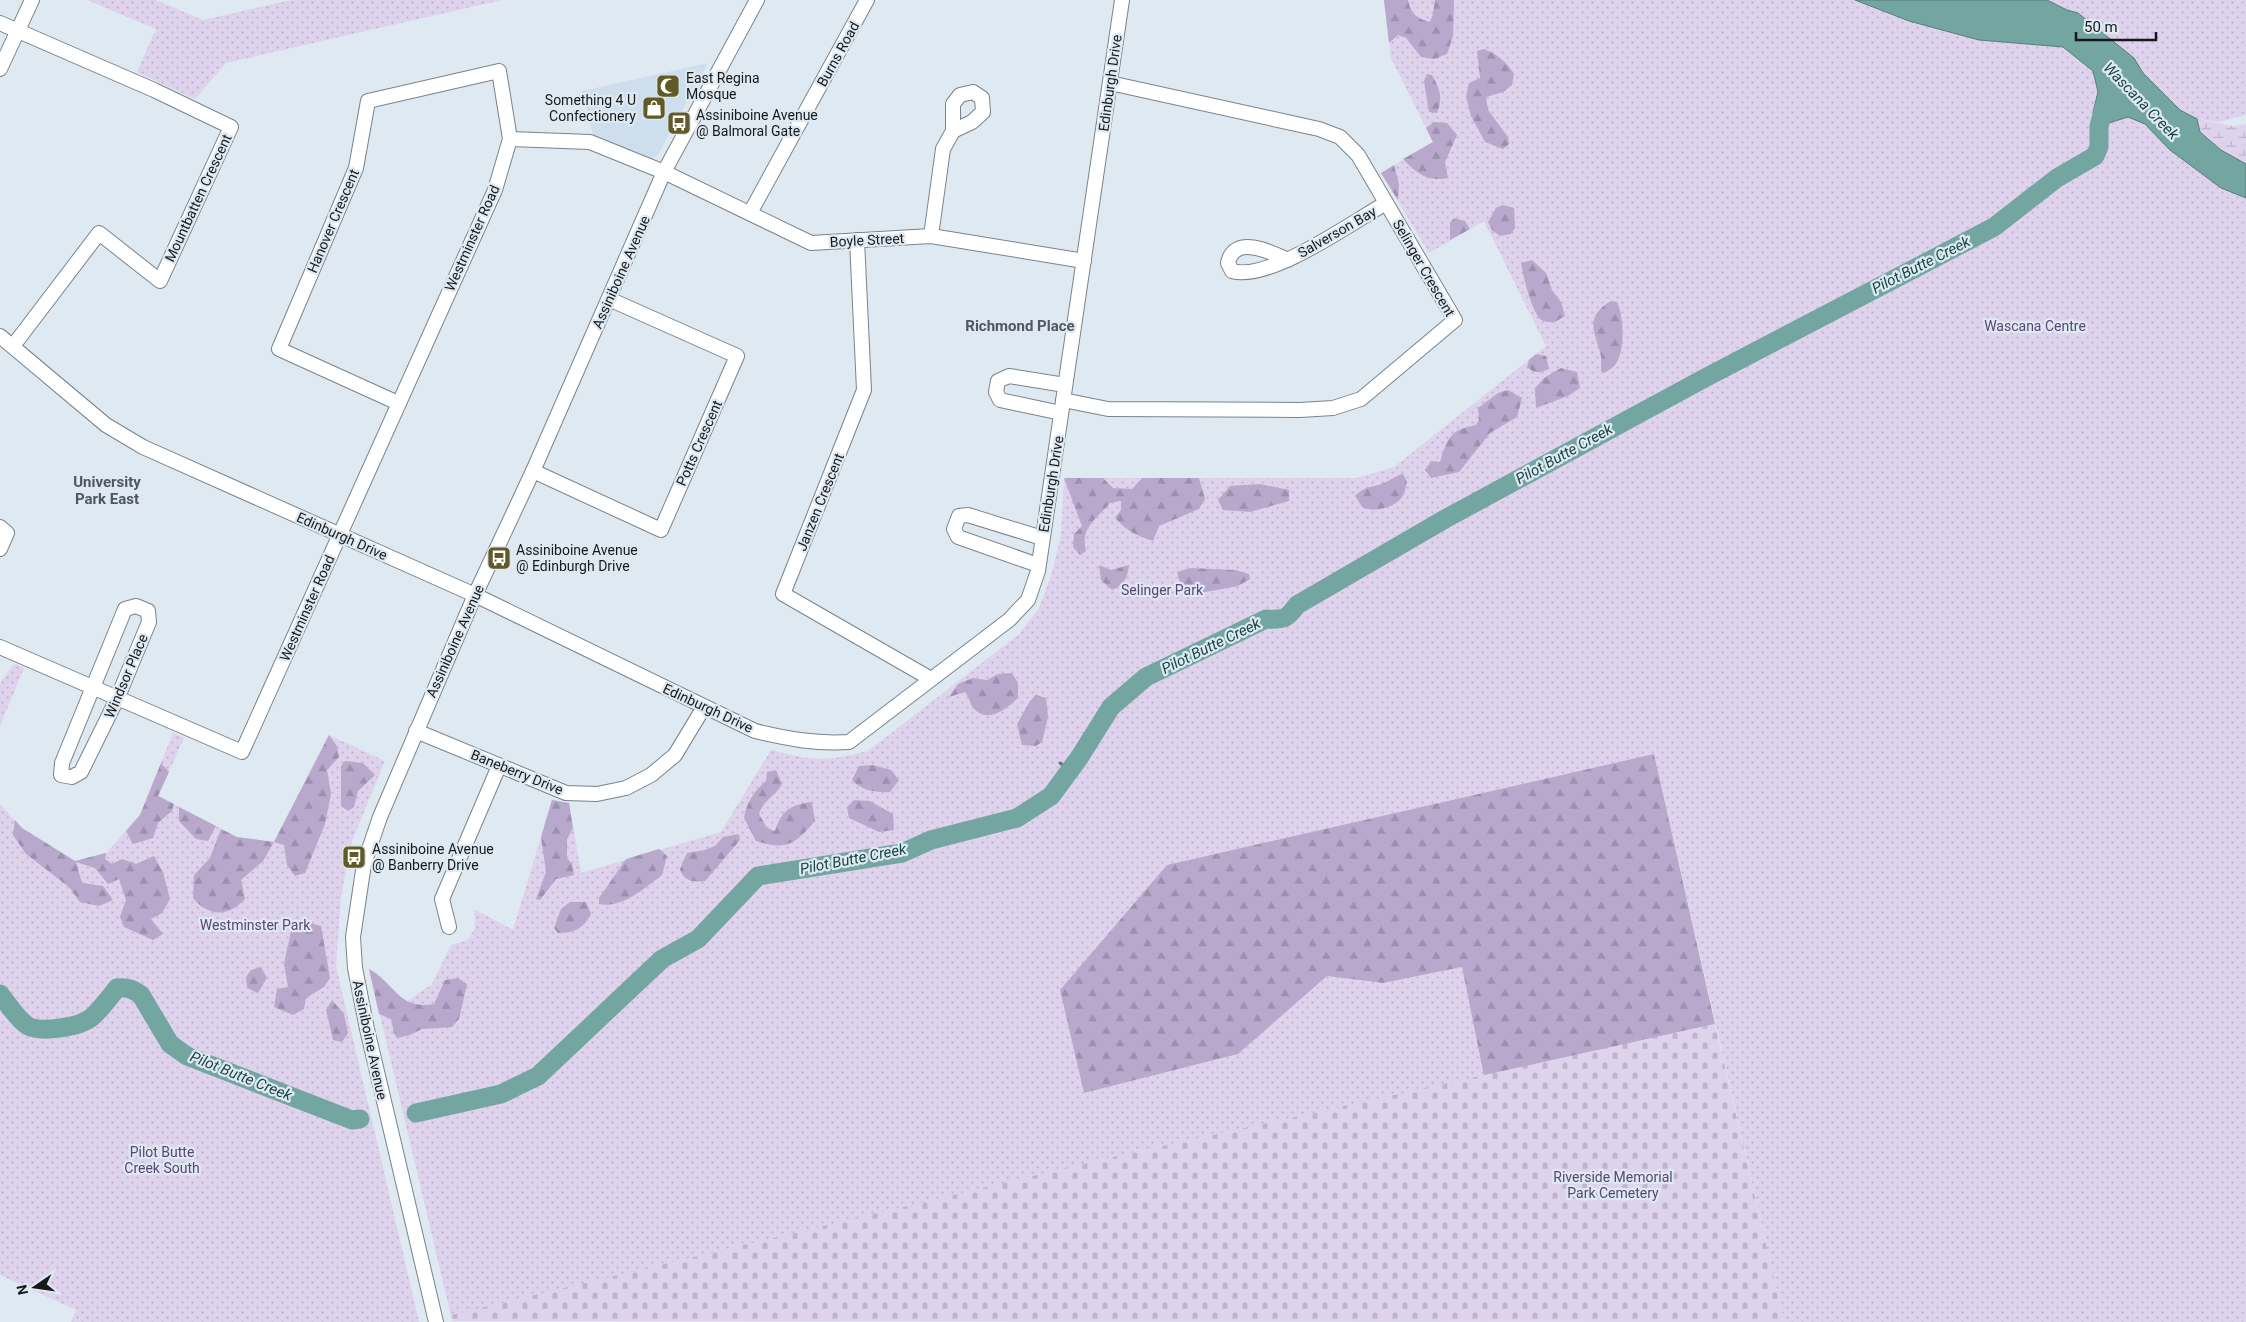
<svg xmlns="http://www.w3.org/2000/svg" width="2246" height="1322" viewBox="0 0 2246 1322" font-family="Roboto,sans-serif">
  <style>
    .built { fill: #cedeed }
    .grass { fill: url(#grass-dots) }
    .forest { fill: url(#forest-firs) }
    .wetland { fill: url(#wetland-marsh) }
    .cemetery { fill: url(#cemetery-stones) }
    .water { fill: #73a6a1; stroke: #577c79 }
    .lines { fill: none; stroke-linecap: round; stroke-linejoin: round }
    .stream { stroke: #577c79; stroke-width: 3 }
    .river { stroke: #73a6a1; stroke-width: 19 }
    .minor-casing { stroke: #7a838b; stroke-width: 16 }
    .minor { stroke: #fff; stroke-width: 14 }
    .labels { text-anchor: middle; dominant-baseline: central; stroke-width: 4.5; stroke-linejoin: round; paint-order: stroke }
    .street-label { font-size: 14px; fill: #15191c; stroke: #dfe9f2 }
    .poi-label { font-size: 14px; fill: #15191c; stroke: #dfe9f2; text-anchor: start }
    .park-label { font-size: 14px; fill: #5c4476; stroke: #dfe9f2 }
    .water-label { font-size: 15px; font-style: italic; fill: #174643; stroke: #dfe9f2 }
    .neighbourhood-label { font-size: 15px; font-weight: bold; fill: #4f575f; stroke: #dfe9f2 }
  </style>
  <defs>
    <pattern id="grass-dots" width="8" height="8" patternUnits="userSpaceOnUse" patternTransform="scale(1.25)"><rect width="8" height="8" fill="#ded2ed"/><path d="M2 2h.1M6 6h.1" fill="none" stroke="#beb4cb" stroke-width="1.8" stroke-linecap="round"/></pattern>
    <pattern id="forest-firs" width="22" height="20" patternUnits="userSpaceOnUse" patternTransform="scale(1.25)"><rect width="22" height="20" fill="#b8a8cc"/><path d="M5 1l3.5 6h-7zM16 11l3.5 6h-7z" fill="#9d90af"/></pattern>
    <pattern id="wetland-marsh" width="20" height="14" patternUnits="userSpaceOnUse" patternTransform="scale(1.25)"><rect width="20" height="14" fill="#ded2ed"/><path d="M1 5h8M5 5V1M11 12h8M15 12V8" fill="none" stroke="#beb4cb"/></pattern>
    <pattern id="cemetery-stones" width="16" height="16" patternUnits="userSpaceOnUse" patternTransform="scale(1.25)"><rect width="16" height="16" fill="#ded2ed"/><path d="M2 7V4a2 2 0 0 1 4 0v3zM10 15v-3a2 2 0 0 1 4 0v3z" fill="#beb4cb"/></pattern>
  </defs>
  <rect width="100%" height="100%" fill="#dfe9f2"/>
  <polygon class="built" points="708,63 659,153 654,158 644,159 593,135 582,91"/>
  <g class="grass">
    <polygon points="87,0 156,0 203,20 291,0 502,0 226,63 195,99 137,72 156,29"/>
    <path d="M 1384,0 L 1855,0 L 1909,21 L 1979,40 L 2063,47 L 2093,71 L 2098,92 L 2093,112 L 2114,120 L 2128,117 L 2145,124 L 2170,150 L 2221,188 L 2246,198 L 2246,1322 L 1784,1322 L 1654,754 L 1060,990 L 1084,1093 L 1238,1054 L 1327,976 L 1383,983 L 1462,967 L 1484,1076 L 1100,1160 L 451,1316 L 369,969 L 376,973 L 406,1002 L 432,984 L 451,945 L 468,940 L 475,928 L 474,909 L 513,930 L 552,800 L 569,803 L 581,873 L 721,832 L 771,750 C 813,761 825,762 868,751 L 1018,635 L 1039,608 L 1051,576 L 1061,535 L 1064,478 L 1357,478 L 1394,467 L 1546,346 L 1484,221 L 1429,253 L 1381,173 L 1433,142 L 1391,58 Z"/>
    <polygon points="2047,0 2246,0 2246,115 2219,122 2197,119 2180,110 2143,73 2134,58 2078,13 2067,11"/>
    <polygon points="14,664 24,668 0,726 0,683"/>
    <polygon points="173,733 184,738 158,796 237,837 274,842 329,735 385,761 352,841 341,896 336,966 419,1322 71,1322 76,1310 0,1275 0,804 22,828 75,861 106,853 140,815"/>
  </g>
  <g class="forest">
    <path d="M 1384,0 L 1408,0 C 1411,14 1416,18 1430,22 L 1433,14 L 1435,0 L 1454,0 L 1453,36 L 1447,54 L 1434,59 L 1421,57 L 1406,38 L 1398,35 L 1389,43 Z"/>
    <path d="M 1484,49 C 1498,55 1506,61 1514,74 L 1512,85 L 1503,92 L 1486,97 L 1488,110 L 1508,137 L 1509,144 L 1503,149 L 1485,142 L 1471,116 L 1466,97 L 1469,83 L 1480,78 L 1477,51 Z"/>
    <path d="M 1427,74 L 1432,75 C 1440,89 1443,98 1437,113 L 1429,112 L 1424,81 Z"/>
    <path d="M 1434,122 L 1447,123 L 1457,135 L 1445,162 L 1448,178 C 1428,182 1417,174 1403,159 L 1433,142 L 1426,128 Z"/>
    <polygon points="1394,165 1399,184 1398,200 1381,173"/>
    <polygon points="1503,205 1514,208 1515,228 1511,234 1500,236 1492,230 1488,222 1496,208"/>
    <polygon points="1454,218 1465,221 1470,229 1450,240 1450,223"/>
    <path d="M 1532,260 L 1546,273 L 1552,290 L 1561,302 L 1565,316 L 1555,322 C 1552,322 1546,322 1543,321 C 1532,316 1523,275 1521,263 Z"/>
    <path d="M 1611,301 L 1617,302 C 1624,316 1626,354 1614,366 C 1611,369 1607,371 1604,373 L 1601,371 C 1601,365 1602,358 1600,352 C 1593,328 1586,316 1611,301 Z"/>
    <path d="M 1536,354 L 1546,356 L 1549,369 C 1539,373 1535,374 1527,367 L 1529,360 Z"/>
    <polygon points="1561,368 1577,372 1580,388 1568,396 1536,408 1535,388 1544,378"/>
    <path d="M 1508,390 L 1522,398 L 1517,417 L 1490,433 L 1459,472 L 1431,478 L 1425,470 L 1431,461 L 1440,462 C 1448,437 1450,430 1476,425 L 1479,420 L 1478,408 L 1498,393 Z"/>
    <path d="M 1403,474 L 1407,482 C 1406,485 1405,491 1404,494 C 1397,508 1376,512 1363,508 L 1355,496 C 1366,485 1373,488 1384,483 C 1391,480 1395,476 1403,474 Z"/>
    <path d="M 1064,478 L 1103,478 L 1113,488 L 1132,489 L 1142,478 L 1199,478 L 1205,499 L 1199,509 L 1159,526 L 1153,541 C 1137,536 1127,531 1115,518 L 1121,510 L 1121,501 L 1110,503 C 1096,520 1080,527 1086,551 L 1080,555 L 1073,547 L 1074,534 L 1082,526 Z"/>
    <polygon points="1260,484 1289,490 1289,501 1250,512 1223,510 1218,500 1230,486"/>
    <path d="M 1099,565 L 1111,570 L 1129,565 C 1128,577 1124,585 1112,590 L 1101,580 Z"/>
    <polygon points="1190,568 1235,570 1249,574 1250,579 1238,586 1200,593 1180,583 1177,572"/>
    <path d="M 1012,673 L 1018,683 L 1018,698 C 1007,708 989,724 974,709 C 970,705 969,696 965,692 L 949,697 L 958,684 L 973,678 L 987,680 L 998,674 Z"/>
    <polygon points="1036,695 1046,698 1048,717 1042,742 1036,746 1022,745 1017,724 1030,701"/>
    <path d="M 329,735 L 337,746 L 339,757 L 327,770 L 331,794 L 325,824 L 305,873 L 295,876 L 287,865 L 284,845 L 274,842 L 263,861 L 241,880 L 245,899 C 229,917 208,917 193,898 L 194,875 L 210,858 L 221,829 L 237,837 L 274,842 Z"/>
    <polygon points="1654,754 1715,1024 1484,1076 1462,967 1383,983 1327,976 1238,1054 1084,1093 1060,990 1167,865"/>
    <polygon points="345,761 363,763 375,775 358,791 354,807 348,811 341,806 341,766"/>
    <polygon points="161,763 169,772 158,796 174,804 172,811 158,823 153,838 133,844 126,831 140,815"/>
    <path d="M 873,765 L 891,770 L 899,780 L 890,792 C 877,793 860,790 852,780 L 859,766 Z"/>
    <path d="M 776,770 L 782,784 C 775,797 764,799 759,814 L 767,828 L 775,831 C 782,810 790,805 812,802 L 815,821 C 795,844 787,851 756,841 L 744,818 C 747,801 754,792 766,781 L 767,772 Z"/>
    <polygon points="552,800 569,803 573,828 567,839 567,858 572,864 574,875 556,879 540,900 536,899 546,872 541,837"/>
    <polygon points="854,800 870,801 893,814 894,830 879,832 849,818 847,807"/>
    <polygon points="179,807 216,826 208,841 196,839 179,821"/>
    <polygon points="15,820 22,828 75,861 106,853 105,859 112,864 122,859 136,864 154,856 163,872 170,899 162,913 151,919 163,934 153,940 124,927 120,917 126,900 119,879 108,884 95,868 76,862 82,883 103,886 113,900 99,906 80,902 69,887 26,854 13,835"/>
    <path d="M 739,834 L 740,840 L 705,881 C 693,882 684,882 680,869 L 687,853 L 705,850 L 715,846 L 723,837 Z"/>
    <path d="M 659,849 L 667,856 L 662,875 C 645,888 621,909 599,904 L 599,898 L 626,859 Z"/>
    <path d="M 570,902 L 586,902 L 591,914 C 583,929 574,933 558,933 L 554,928 L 561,909 Z"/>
    <polygon points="303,921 321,926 330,978 324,987 306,998 304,1009 293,1015 274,1007 277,989 288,987 284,964 291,931"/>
    <polygon points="261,967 267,978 258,993 247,988 246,977 251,970"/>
    <path d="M 369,969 C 395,983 399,1011 434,1004 L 445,980 L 458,978 L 467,984 L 459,1019 L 452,1027 L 422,1029 L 410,1035 L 397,1038 L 394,1033 L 391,1019 L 379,1014 Z"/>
    <polygon points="332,1000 344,1014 348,1033 342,1042 333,1040 326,1010"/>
  </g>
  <polygon class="wetland" points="2197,119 2234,126 2246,124 2246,164 2221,150 2200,132"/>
  <polygon class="cemetery" points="1715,1024 1784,1322 452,1321 451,1315 1100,1160"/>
  <polygon class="water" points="1855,0 2047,0 2067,10 2078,13 2134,58 2143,73 2180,110 2197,119 2200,132 2221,150 2246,164 2246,198 2221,188 2170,150 2145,124 2128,117 2099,126 2093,112 2098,92 2093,71 2063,47 1979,40 1909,21"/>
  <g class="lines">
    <polyline class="stream" points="1060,763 1064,766 1073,764"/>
    <g class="river">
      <path d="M 0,994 C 9,1005 16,1018 28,1026 C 41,1033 81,1027 92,1017 C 101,1009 109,998 117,988 C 127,987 133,989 141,995 L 170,1044 L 187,1056 L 352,1120 L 360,1119"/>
      <path d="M 416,1113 L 501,1094 L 538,1076 L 662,959 L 698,939 L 758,876 L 902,853 L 931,840 L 1017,818 L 1051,796 L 1079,758 L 1111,707 L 1146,677 L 1266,619 C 1284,620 1287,619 1297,605 L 1445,519 L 1703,379 L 1994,227 L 2057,178 L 2095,156 L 2099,147 L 2099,126 L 2104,108 L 2108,103"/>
    </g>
    <g class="minor-casing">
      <g id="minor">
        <polyline points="0,23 154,90 231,127 160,281 99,233 13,346"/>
        <polyline points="0,69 32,0"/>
        <polyline points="510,139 590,142 664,172 811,243 931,236 1084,261"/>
        <polyline points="750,213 867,0"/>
        <polyline points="931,236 943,149 953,131 953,104 960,95 973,92 982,98 983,112 972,122 953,131"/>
        <polyline points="857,240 864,390 783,594 931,679"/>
        <path d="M 1288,260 C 1271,252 1234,234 1228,263 L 1232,271 C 1269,282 1353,222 1386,203"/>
        <path d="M 0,336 L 106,425 L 143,447 L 475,595 L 755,731 C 788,739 815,744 849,742 L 1009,620 L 1028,600 L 1038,571 L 1122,0"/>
        <polyline points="1063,400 1108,409 1300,410 1333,408 1361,399 1455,320 1358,155 1340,137 1319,129 1110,83"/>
        <polyline points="1061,413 1000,400 996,392 998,381 1009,376 1065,385"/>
        <polyline points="533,471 661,530 737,356 609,299"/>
        <polyline points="0,527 7,533 0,549"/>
        <polyline points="1038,565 958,537 954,529 959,516 968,515 1042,538"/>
        <polygon points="136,606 148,611 149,622 117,699 81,772 72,777 61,775 62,763 125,609"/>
        <polyline points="0,647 242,752 495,190 510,139 499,71 368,101 356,168 279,349 398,403"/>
        <polyline points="416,731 566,793 597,794 626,788 651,775 675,755 704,707"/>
        <polyline points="449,927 442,899 499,766"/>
        <polyline points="436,1322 367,1029 355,968 353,937 364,864 380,817 475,595 533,471 664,172 757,0"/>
      </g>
    </g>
    <use href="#minor" class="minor"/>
  </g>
  <defs>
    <g id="mosque-square" transform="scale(1.25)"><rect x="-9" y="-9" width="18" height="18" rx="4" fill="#615a27" stroke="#dfe9f2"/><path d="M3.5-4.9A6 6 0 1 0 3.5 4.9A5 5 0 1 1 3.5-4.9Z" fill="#fff"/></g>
    <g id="shop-square" transform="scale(1.25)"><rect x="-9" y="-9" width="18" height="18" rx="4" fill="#615a27" stroke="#dfe9f2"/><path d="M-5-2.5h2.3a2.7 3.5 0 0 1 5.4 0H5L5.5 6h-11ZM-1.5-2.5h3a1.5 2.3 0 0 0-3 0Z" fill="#fff"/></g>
    <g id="bus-square" transform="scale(1.25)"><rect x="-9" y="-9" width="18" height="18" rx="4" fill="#615a27" stroke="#dfe9f2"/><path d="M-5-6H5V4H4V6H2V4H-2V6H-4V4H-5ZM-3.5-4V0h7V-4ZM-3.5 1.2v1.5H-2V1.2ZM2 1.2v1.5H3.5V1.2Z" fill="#fff"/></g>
  </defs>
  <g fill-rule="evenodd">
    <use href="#mosque-square" x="668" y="86"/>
    <use href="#shop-square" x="654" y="108"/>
    <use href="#bus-square" x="679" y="123"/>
    <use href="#bus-square" x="499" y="558"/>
    <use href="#bus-square" x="354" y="857"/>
  </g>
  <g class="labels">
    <g class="street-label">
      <text transform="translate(838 54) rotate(-61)">Burns Road</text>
      <text transform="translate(1110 83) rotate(-82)">Edinburgh Drive</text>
      <text transform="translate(198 198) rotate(-65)">Mountbatten Crescent</text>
      <text transform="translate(333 221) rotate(-67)">Hanover Crescent</text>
      <text transform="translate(1337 232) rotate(-30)">Salverson Bay</text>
      <text transform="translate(472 238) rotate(-66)">Westminster Road</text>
      <text transform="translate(867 240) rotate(-3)">Boyle Street</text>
      <text transform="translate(1424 268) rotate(60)">Selinger Crescent</text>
      <text transform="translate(621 272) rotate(-66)">Assiniboine Avenue</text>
      <text transform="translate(699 443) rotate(-66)">Potts Crescent</text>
      <text transform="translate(1051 484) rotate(-81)">Edinburgh Drive</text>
      <text transform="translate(820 502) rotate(-68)">Janzen Crescent</text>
      <text transform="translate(342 536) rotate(24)">Edinburgh Drive</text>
      <text transform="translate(307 608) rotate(-66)">Westminster Road</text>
      <text transform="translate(455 641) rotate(-66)">Assiniboine Avenue</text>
      <text transform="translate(126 676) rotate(-67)">Windsor Place</text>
      <text transform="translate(708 708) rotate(25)">Edinburgh Drive</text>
      <text transform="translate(517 772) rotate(22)">Baneberry Drive</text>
      <text transform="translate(370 1040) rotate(78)">Assiniboine Avenue</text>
    </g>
    <g class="poi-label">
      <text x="686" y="78">East Regina<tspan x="686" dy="16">Mosque</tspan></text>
      <text x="636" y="100" text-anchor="end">Something 4 U<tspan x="636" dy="16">Confectionery</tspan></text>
      <text x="696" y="115">Assiniboine Avenue<tspan x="696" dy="16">@ Balmoral Gate</tspan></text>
      <text x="516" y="550">Assiniboine Avenue<tspan x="516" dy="16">@ Edinburgh Drive</tspan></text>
      <text x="372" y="849">Assiniboine Avenue<tspan x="372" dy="16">@ Banberry Drive</tspan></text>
    </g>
    <g class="park-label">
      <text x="2035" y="326">Wascana Centre</text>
      <text x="1162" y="590">Selinger Park</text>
      <text x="255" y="925">Westminster Park</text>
      <text x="162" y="1152">Pilot Butte<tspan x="162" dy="16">Creek South</tspan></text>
      <text x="1613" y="1177">Riverside Memorial<tspan x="1613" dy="16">Park Cemetery</tspan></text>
    </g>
    <g class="water-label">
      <text transform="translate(2141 101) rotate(46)">Wascana Creek</text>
      <text transform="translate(1921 265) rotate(-27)">Pilot Butte Creek</text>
      <text transform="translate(1564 454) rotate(-29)">Pilot Butte Creek</text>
      <text transform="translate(1211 646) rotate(-26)">Pilot Butte Creek</text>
      <text transform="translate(853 859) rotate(-11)">Pilot Butte Creek</text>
      <text transform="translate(241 1076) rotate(22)">Pilot Butte Creek</text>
    </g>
    <g class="neighbourhood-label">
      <text x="1020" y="326">Richmond Place</text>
      <text x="107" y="482">University<tspan x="107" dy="17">Park East</tspan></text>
    </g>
  </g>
  <g transform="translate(35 1287) rotate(257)" stroke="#dfe9f2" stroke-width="4" paint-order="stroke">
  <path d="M0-4L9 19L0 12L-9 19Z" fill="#15191c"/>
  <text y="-8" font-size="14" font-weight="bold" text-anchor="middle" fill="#15191c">N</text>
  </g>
  <path d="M2076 32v8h80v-8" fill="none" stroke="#15191c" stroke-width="2.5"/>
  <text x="2084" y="32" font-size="15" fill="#15191c" stroke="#dfe9f2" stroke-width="4" paint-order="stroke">50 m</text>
</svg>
